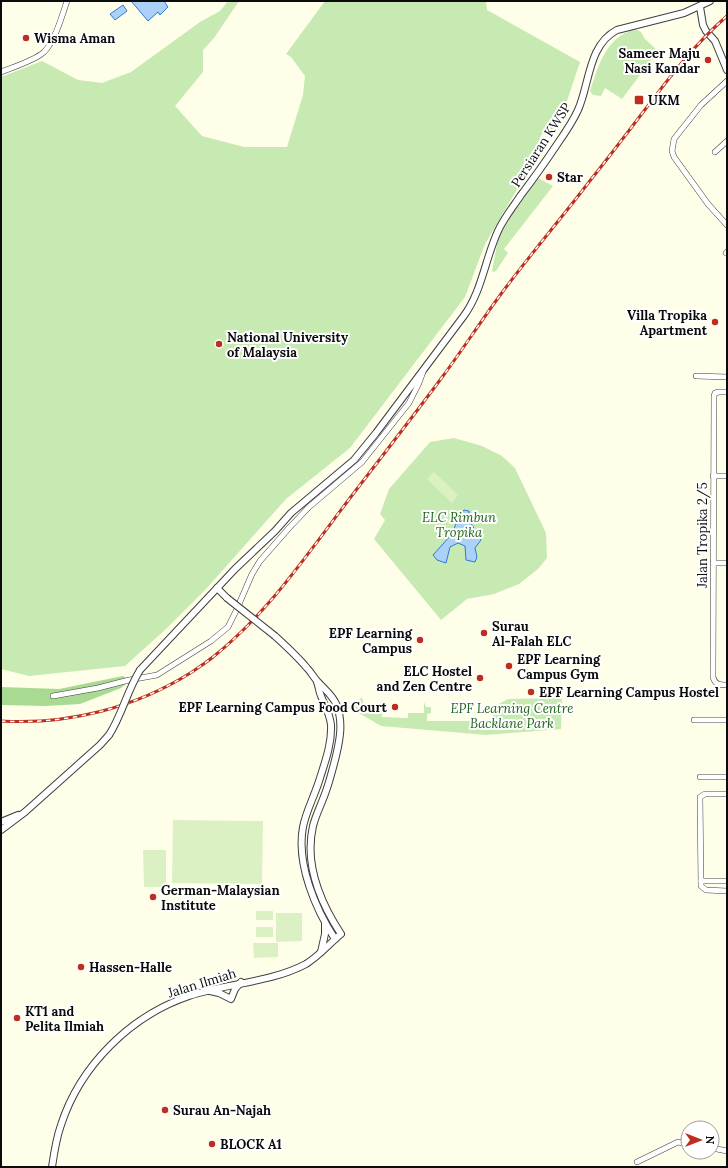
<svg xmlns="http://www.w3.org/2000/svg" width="728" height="1168" viewBox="0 0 728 1168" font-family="Lora,serif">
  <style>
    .green { fill: #c7eab2 }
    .forest { fill: #a8db91 }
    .pitch { fill: #dbf1c4 }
    .water { fill: #acd1f8; stroke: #307ad1 }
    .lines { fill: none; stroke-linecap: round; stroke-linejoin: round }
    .minor-casing { stroke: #3e3e3e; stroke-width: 6 }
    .tertiary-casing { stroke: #3e3e3e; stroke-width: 8 }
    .minor { stroke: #fff; stroke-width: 5 }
    .tertiary { stroke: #fff; stroke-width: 6 }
    .rail-casing { stroke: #be2e1f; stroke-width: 3 }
    .rail { stroke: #fff; stroke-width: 1.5; stroke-dasharray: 4.5; stroke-linecap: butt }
    .tertiary-bridge-casing { stroke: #3e3e3e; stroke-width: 8; stroke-linecap: butt }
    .tertiary-bridge { stroke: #fff; stroke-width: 6 }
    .poi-dot { fill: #be2e1f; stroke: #fff; stroke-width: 1.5 }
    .labels { text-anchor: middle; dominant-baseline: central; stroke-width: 4; stroke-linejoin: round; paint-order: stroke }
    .poi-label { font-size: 13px; font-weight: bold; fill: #0b0b0b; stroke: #fff; text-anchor: start }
    .street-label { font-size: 13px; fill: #0b0b0b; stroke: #fff }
    .park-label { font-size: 13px; font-style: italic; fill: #1f641a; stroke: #fff }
  </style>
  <rect width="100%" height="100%" fill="#fffee9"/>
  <g class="green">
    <polygon points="228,1 239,1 214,38 203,50 203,72 175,106 202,136 244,147 287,147 303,95 305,76 291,57 286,54 325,1 486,1 487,10 580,62 564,110 552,130 541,135 529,169 485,244 465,297 350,448 286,499 206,589 166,629 125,666 29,676 1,669 1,77 42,61 78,80 102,83 131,72 200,22 220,11"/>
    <path d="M 635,29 L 641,32 L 645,39 L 658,51 L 622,99 L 605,88 L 601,96 L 593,95 L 590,91 C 599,65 605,38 635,29 Z"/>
    <polygon points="538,178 553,186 504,249 508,253 496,271 493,272 492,271 499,234"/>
    <polygon points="454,438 482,446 502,456 515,468 546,533 547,558 538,569 519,584 494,594 467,599 441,620 374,539 385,520 380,514 389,489 430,442"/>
    <polygon points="362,697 365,711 382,712 382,717 408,718 408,713 424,713 424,702 426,707 431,707 431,713 427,714 427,721 493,721 493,707 508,699 562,698 561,729 486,735 381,726 352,709"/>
  </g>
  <polygon class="forest" points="123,676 126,678 126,684 121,688 80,704 46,706 1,705 1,687 59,689"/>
  <g class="pitch">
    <polygon points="434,472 458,495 452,503 427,479"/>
    <polygon points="173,820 263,821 262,884 172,883"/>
    <polygon points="143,850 166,850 166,887 144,887"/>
    <rect x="256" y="911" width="17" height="9"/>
    <polygon points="276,913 302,913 302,941 276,942"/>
    <rect x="256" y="927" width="17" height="10"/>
    <polygon points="253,943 278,943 278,957 254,958"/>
  </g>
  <g class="water">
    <polygon points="131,1 164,1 168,7 160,15 158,12 148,21"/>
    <polygon points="123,5 127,11 115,20 110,14"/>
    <polygon points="464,510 469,511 469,520 481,540 475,548 477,557 475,562 466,560 465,546 458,543 450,547 446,563 437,560 433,555 452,534 459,516"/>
  </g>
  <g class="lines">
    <g class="minor-casing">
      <g id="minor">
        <path d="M 1,72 C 13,67 34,61 44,52 C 55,41 62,16 67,1"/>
        <polyline points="727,81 701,105 674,139 672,151 674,157 708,204 727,225"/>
        <polyline points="715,152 727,141"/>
        <polyline points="726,253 727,252"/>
        <polyline points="696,376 727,377"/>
        <path d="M 727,392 L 719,392 L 715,393 L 714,396 L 713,677 C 715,685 720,685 727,685"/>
        <polyline points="713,476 727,476"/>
        <polyline points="713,563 727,563"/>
        <polyline points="53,696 98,688 129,680 157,675 211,641 228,627 236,611 252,574 260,561 289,528 309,507 362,462 409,403 419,383 423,372"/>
        <polyline points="694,720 727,720"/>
        <polyline points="700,777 727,777"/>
        <polyline points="727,794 705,794 700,797 701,886 706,890 727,891"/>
        <polyline points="701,881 727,881"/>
        <polyline points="712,1148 727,1151"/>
        <polyline points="637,1162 678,1142 688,1144"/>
      </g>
    </g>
    <g class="tertiary-casing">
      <g id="tertiary">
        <polyline points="700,7 703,25 706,31 715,41 727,70"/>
        <polyline points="217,588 227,598"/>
        <path d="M 140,670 L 235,569 L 275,531 L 291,513 L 354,460 L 376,433 L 463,317 C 482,292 485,259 498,231 C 504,218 513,207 521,195 C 534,178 546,161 558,143 C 565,133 573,121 578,110 C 590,83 588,45 617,30 L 684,13 L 710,1"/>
        <path d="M 317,682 C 319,687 319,692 321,696 C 325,706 330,714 331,725 C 332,743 325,762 320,778 C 315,795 306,811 303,827 C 296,864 316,910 335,939"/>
        <polyline points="1,822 18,815"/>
        <polyline points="1,830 25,812 100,745 109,735"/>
        <polyline points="321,952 325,934 325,924"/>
        <polyline points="210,991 219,993 231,999 235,989 241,982"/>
        <path d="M 52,1167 C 54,1153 56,1139 61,1125 C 80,1066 130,1016 189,996 C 227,983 270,983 306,964 C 319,956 329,944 341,934 C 320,902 304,865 313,826 C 316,814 322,803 326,791 C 330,780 333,768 336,756 C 340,739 343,723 337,706 C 333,695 325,690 318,682 C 314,678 311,672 307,668 C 297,656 286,646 275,636"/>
      </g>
    </g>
    <use href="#minor" class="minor"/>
    <use href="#tertiary" class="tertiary"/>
    <g class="rail-casing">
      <path id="rail" d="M 1,721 C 68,725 135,708 192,672 C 199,667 207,662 213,657 C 267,614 306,556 347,502 C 379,460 412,418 443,376 C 463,349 481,321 501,294 C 529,256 560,220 589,182 C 609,157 628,132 647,107 C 672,74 696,43 727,16"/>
    </g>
    <use href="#rail" class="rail"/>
    <g class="tertiary-bridge-casing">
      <g id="tertiary-bridge">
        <polyline points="227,598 275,636"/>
        <path d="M 109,735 C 122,715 127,691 140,670"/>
      </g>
    </g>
    <use href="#tertiary-bridge" class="tertiary-bridge"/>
  </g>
  <g class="poi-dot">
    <circle cx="26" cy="38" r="4"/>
    <circle cx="708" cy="60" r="4"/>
    <rect x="634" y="95" width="10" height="10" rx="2"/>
    <circle cx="549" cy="177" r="4"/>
    <circle cx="715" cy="322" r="4"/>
    <circle cx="219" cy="344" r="4"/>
    <circle cx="484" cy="633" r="4"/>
    <circle cx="420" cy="640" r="4"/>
    <circle cx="509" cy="666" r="4"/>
    <circle cx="480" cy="678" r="4"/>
    <circle cx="531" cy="692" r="4"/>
    <circle cx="395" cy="707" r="4"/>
    <circle cx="153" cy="897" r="4"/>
    <circle cx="81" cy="967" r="4"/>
    <circle cx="17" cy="1018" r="4"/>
    <circle cx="165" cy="1110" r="4"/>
    <circle cx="212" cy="1144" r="4"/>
  </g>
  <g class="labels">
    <g class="poi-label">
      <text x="34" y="38">Wisma Aman</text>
      <text x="700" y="53" text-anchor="end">Sameer Maju<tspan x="700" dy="15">Nasi Kandar</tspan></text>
      <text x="648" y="100">UKM</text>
      <text x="557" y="177">Star</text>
      <text x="707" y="315" text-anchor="end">Villa Tropika<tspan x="707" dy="15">Apartment</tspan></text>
      <text x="227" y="337">National University<tspan x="227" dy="15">of Malaysia</tspan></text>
      <text x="492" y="626">Surau<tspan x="492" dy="15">Al-Falah ELC</tspan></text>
      <text x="412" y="633" text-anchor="end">EPF Learning<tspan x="412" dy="15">Campus</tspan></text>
      <text x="517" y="659">EPF Learning<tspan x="517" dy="15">Campus Gym</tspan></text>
      <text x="472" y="671" text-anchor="end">ELC Hostel<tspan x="472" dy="15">and Zen Centre</tspan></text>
      <text x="539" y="692">EPF Learning Campus Hostel</text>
      <text x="387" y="707" text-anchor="end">EPF Learning Campus Food Court</text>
      <text x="161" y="890">German-Malaysian<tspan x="161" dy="15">Institute</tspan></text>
      <text x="89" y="967">Hassen-Halle</text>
      <text x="25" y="1011">KT1 and<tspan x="25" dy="15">Pelita Ilmiah</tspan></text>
      <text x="173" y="1110">Surau An-Najah</text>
      <text x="220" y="1144">BLOCK A1</text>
    </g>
    <g class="street-label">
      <text transform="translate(541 145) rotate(-57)">Persiaran KWSP</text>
      <text transform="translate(702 535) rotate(-90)">Jalan Tropika 2/5</text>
      <text transform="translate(202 983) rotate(-17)">Jalan Ilmiah</text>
    </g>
    <g class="park-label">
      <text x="459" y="517">ELC Rimbun<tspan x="459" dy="15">Tropika</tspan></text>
      <text x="512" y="708">EPF Learning Centre<tspan x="512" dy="15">Backlane Park</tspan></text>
    </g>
  </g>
  <rect width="728" height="1168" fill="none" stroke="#0b0b0b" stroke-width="4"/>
  <g transform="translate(700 1140) rotate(90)"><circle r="19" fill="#ffffff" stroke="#9d9d9d"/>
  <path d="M0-3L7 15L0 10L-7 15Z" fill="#be2e1f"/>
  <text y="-6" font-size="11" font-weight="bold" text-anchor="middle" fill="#0b0b0b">N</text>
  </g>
</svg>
